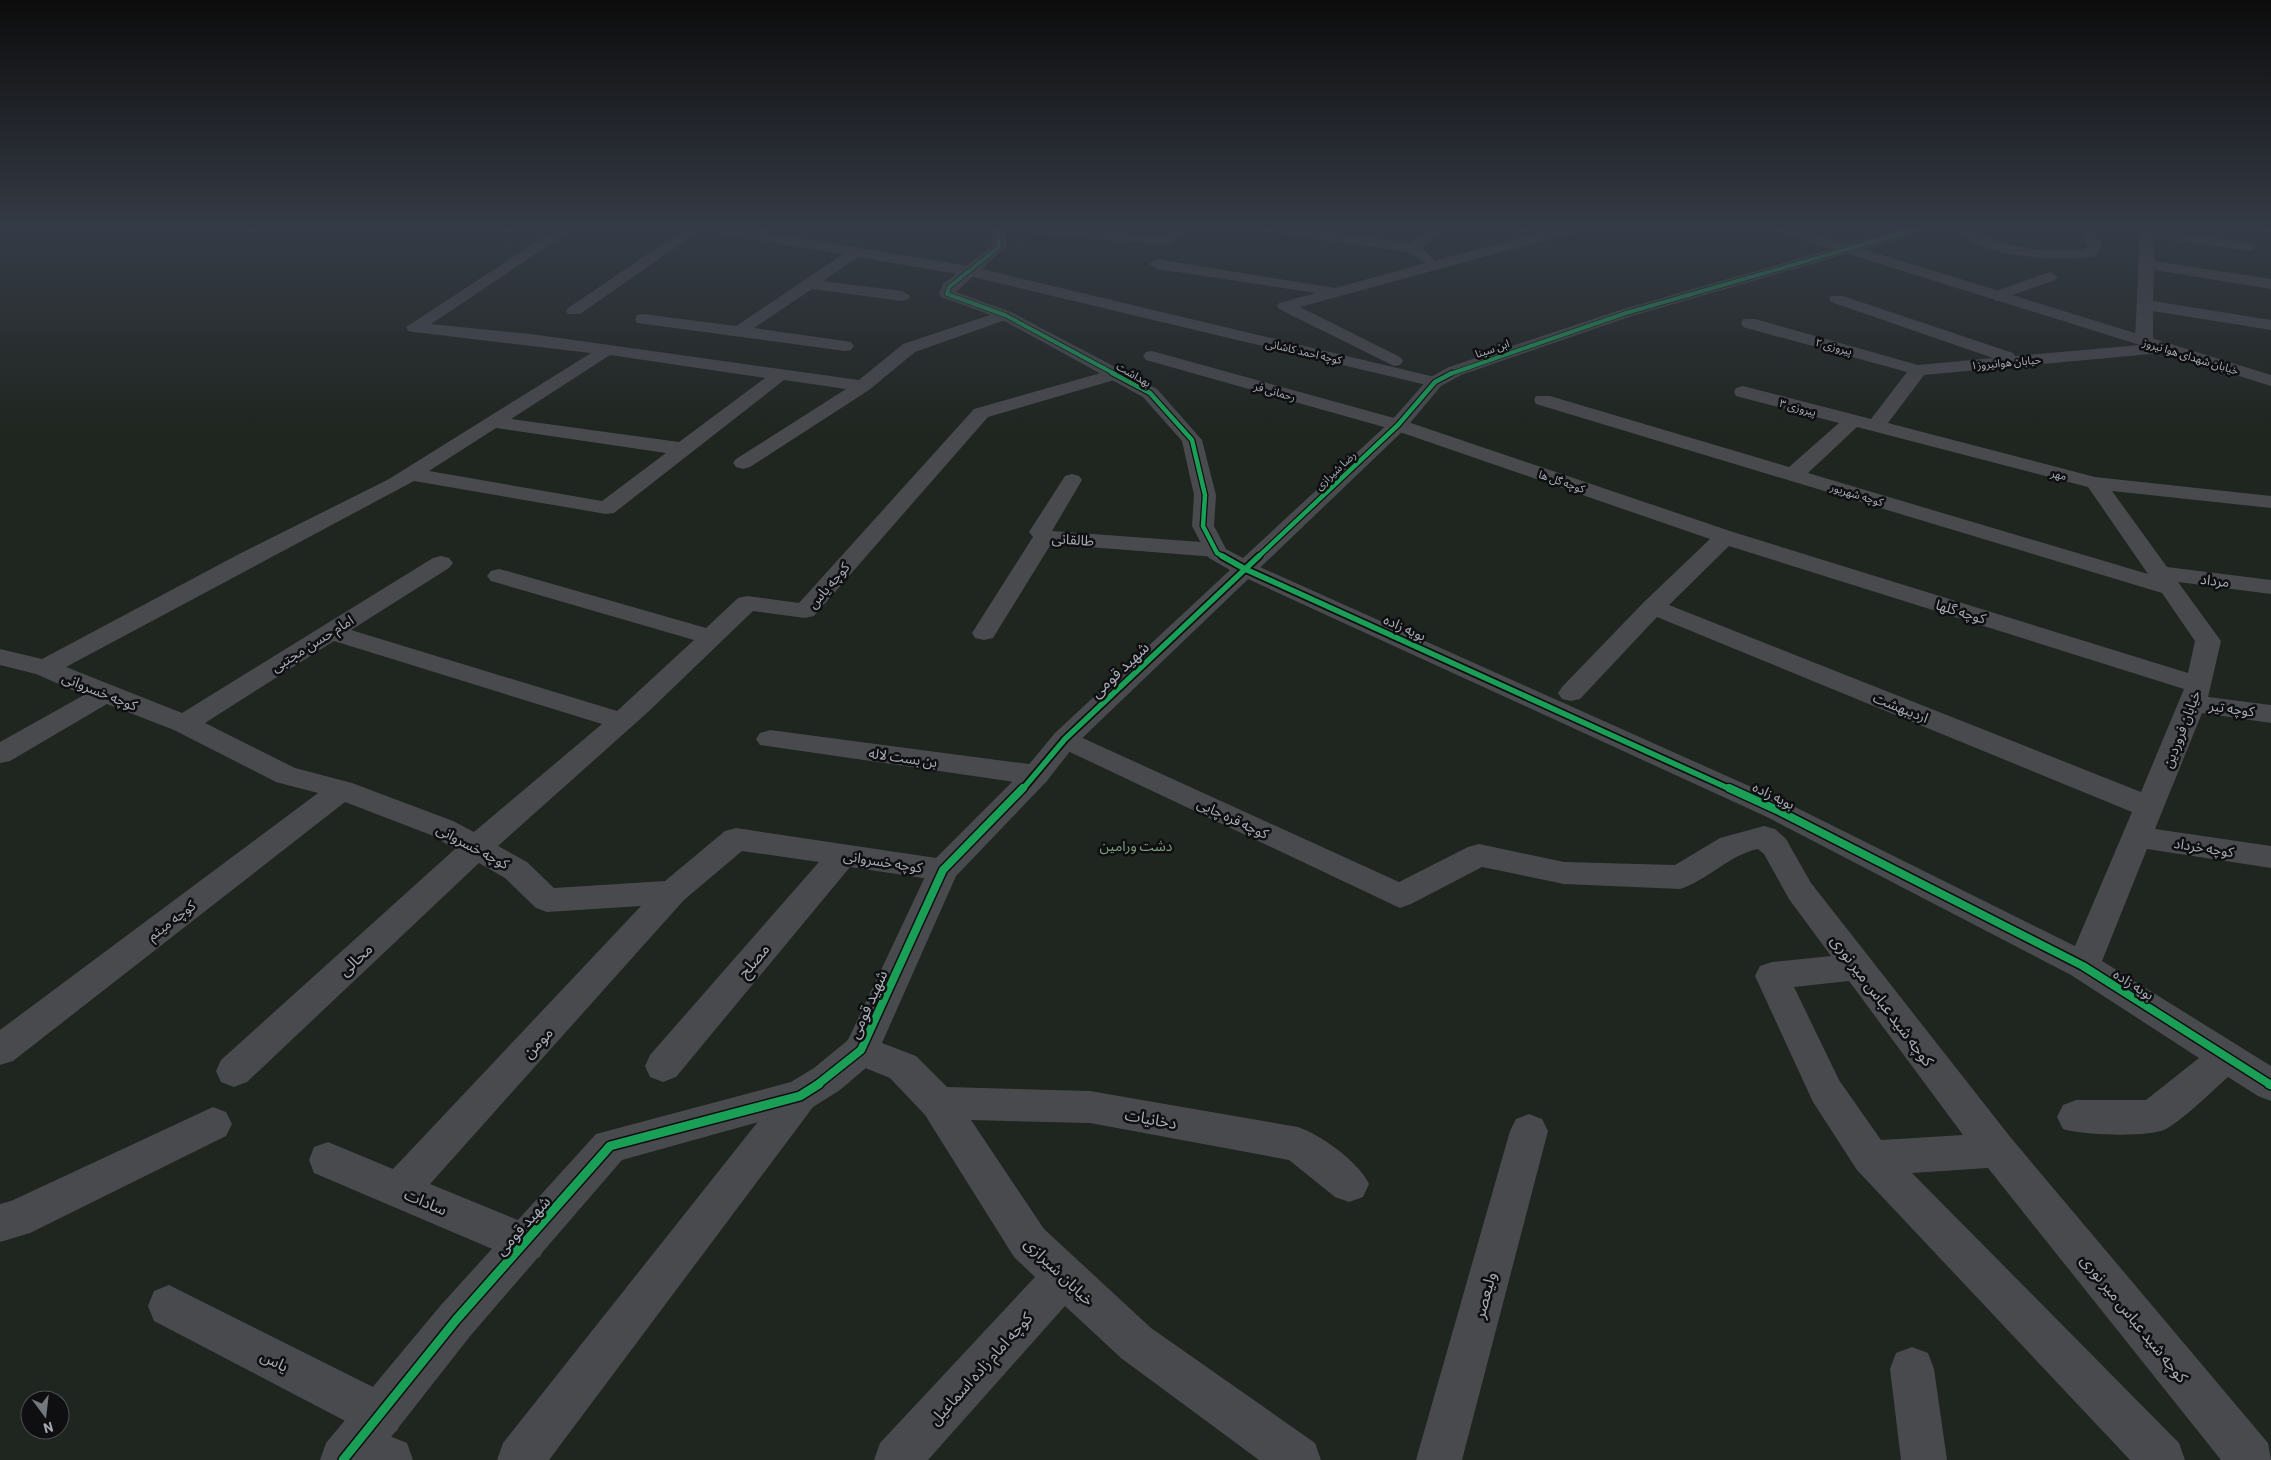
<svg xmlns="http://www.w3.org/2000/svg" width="2271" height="1460" viewBox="0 0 2271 1460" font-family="Barlow,'Noto Sans Arabic',sans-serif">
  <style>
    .green { fill: #1f251f; fill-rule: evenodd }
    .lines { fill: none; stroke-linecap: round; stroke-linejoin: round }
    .minor { fill: #494a4e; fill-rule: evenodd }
    .tertiary { fill: #494a4e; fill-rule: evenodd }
    .secondary { fill: #48494c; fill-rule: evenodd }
    .cycleway-far4-casing { stroke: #0f0f11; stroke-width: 5.5 }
    .cycleway-far3-casing { stroke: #0f0f11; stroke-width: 7 }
    .cycleway-far2-casing { stroke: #0f0f11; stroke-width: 9 }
    .cycleway-far1-casing { stroke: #0f0f11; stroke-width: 11 }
    .cycleway-casing { stroke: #0f0f11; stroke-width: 12 }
    .cycleway-far4 { stroke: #1a9f57; stroke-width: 4 }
    .cycleway-far3 { stroke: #1a9f57; stroke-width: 4.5 }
    .cycleway-far2 { stroke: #1a9f57; stroke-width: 5.5 }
    .cycleway-far1 { stroke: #1a9f57; stroke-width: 8 }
    .cycleway { stroke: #1a9f57; stroke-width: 9 }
    .labels { text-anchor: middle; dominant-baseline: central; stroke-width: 5; stroke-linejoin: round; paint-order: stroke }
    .far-street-label { font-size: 11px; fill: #a6acb6; stroke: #0f0f11 }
    .street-label { font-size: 14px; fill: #a6acb6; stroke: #0f0f11 }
    .park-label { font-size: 14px; fill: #7ea07e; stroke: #0f0f11 }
    .near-street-label { font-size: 16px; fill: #a6acb6; stroke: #0f0f11 }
  </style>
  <rect width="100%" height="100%" fill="#151515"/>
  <path class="green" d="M 0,229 L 2271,229 L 2271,1460 L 0,1460 ZM 30,1400 L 60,1400 L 60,1430 L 30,1430 Z"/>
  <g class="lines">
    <g class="minor">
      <path d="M 556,229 L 573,229 L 431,324 L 531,334 L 859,380 L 903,344 L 999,312 L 1011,312 L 1013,315 L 1011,318 L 915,352 L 869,390 L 750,467 L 743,469 L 736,467 L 733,463 L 736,459 L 846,389 L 784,380 L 614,513 L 606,514 L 414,481 L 66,667 L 182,713 L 433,558 L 441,556 L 449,558 L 453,563 L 449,568 L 351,630 L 617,711 L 694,640 L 491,581 L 487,576 L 491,571 L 499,569 L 507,571 L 706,628 L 738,598 L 747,596 L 799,603 L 974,409 L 1115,369 L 1121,370 L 1124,374 L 1121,378 L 988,417 L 814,616 L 805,618 L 753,611 L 648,712 L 498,846 L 527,862 L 554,888 L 665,881 L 725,831 L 736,828 L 943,859 L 954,862 L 959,870 L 954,878 L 943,881 L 850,867 L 676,1077 L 663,1082 L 650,1077 L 645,1066 L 650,1055 L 819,862 L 742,851 L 684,900 L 430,1184 L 540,1229 L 546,1243 L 540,1257 L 525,1263 L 314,1173 L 309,1160 L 314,1147 L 328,1142 L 393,1169 L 641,906 L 547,912 L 536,908 L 505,878 L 479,863 L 247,1082 L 234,1087 L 221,1082 L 216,1071 L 221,1060 L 455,849 L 431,835 L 345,802 L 13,1061 L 0,1065 L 0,1030 L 318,793 L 276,782 L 174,730 L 107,704 L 10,761 L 0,763 L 0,742 L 84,695 L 36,674 L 0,665 L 0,649 L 42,659 L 241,553 L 389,479 L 591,353 L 414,332 L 408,331 L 406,327 ZM 610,355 L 765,378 L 679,442 L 511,419 ZM 496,428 L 666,453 L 602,501 L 429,471 ZM 334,641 L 602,724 L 474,832 L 453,821 L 352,783 L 295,768 L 205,723 Z"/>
      <polygon points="685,229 702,229 580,314 568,314 566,311 568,308"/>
      <polygon points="710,229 744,229 969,266 1435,377 1441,378 1444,382 1441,386 1435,387 969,276 858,257 823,281 902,291 910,296 908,299 902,301 812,289 754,328 845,341 851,342 854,346 851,350 845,351 637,323 635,319 637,315 643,314 736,326 843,254 717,233"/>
      <polygon points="1028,229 1084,229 1163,236 1172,229 1188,229 1171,244 1166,245 1035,233"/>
      <polygon points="1309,229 1409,243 1429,229 1446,229 1422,248 1434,259 1433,261 1553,229 1577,229 1575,232 1300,307 1400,357 1403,361 1400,365 1394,366 1279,309 1277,306 1279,303 1316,293 1157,269 1149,264 1157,259 1335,288 1426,263 1408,252 1284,234 1277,230"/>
      <path d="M 2140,229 L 2157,229 L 2253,244 L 2255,247 L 2253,250 L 2248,251 L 2154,237 L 2154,261 L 2271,279 L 2271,289 L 2154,270 L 2153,301 L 2271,320 L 2271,330 L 2153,311 L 2153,341 L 2150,344 L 2172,344 L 2175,348 L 2172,352 L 1924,375 L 1888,423 L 2095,477 L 2271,496 L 2271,508 L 2112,491 L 2167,567 L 2271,580 L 2271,594 L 2178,582 L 2221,641 L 2208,697 L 2271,705 L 2271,723 L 2202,713 L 2155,829 L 2271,846 L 2271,868 L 2147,849 L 2102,961 L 2271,1066 L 2271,1101 L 2258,1096 L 2228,1077 C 2212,1091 2183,1120 2166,1129 C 2149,1138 2081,1135 2063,1129 L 2057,1117 L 2063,1105 L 2076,1100 L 2146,1100 L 2199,1058 L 2071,975 L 1767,817 L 1237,574 L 1233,569 L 1237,564 L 1245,562 L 1253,564 L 1787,803 L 2075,946 L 2132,812 L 1657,617 L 1580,699 L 1571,701 L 1562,699 L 1558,693 L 1562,687 L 1644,602 L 1710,539 L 1391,429 L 1146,360 L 1143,356 L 1146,352 L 1152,351 L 1405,421 L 1733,532 L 2188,673 L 2195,641 L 2162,593 L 1536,404 L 1534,400 L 1536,396 L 1550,396 L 1789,467 L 1839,423 L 1736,396 L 1734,392 L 1736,388 L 1743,386 L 1871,419 L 1907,372 L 1743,327 L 1741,323 L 1743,319 L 1755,319 L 1918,365 L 1993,358 L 1831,302 L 1829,299 L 1831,296 L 1843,296 L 2013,353 L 2015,356 L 2140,345 L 2135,341 ZM 1857,427 L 2088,487 L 2148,574 L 1808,473 ZM 1729,546 L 2184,689 L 2141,792 L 1669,605 Z"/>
      <polygon points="2050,272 2058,277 2055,280 1996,301 1988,296 1990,293"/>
      <polygon points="1072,474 1079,476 1082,480 1052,531 1215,543 1223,545 1226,550 1223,555 1215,557 1051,544 993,638 984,640 975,638 972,633 1033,537 1029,532 1065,476"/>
      <polygon points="770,730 1036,765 1046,768 1050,775 1046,782 1036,785 760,745 756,739 760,733"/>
      <path d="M 1065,730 L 1399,882 L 1468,847 L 1479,844 L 1564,862 L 1675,865 L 1720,838 L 1764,826 L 1775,829 L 1786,839 L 1811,883 L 2011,1138 L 2268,1443 L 2271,1460 L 2221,1460 L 1988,1168 L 1912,1173 L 2179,1443 L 2185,1460 L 2130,1460 L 1857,1170 L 1813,1102 L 1755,976 L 1760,966 L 1772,962 L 1831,956 L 1789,899 L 1764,854 L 1758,849 C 1729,855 1708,880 1680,889 L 1564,884 L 1482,867 L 1411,904 L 1400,908 L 1055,745 L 1051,739 L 1055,733 ZM 1849,981 L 1963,1135 L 1881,1140 L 1839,1080 L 1794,987 Z"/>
      <path d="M 861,1035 L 916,1056 L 947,1087 L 1090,1091 L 1298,1127 C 1321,1135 1359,1162 1369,1184 L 1363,1197 L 1349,1202 L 1335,1197 L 1289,1160 L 1090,1123 L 971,1120 L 1044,1229 L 1151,1328 L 1315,1443 L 1321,1460 L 1259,1460 L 1121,1358 L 1065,1306 L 928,1460 L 874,1460 L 880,1443 L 1035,1277 L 1014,1257 L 925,1115 L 890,1078 L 848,1061 L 843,1050 L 848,1039 Z"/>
      <polygon points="800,1080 813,1085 819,1096 813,1107 549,1460 497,1460 503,1443 787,1085"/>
      <polygon points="213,1107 226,1112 232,1124 226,1136 30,1233 0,1242 0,1204 11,1201"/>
      <polygon points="1529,1114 1542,1119 1548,1131 1462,1460 1416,1460 1510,1131 1516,1119"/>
      <polygon points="169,1285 397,1399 404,1415 397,1431 387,1435 407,1443 413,1460 338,1460 332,1446 339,1430 351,1424 154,1321 148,1306 154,1291"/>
      <polygon points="1912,1347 1928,1353 1934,1369 1947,1460 1901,1460 1890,1369 1896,1353"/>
    </g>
    <g class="tertiary">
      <polygon points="991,229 1005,229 1006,247 956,292 1011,312 1157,389 1202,440 1216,495 1214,526 1226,549 1243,558 1391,421 1429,378 1449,367 1620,310 1901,229 1924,229 1922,232 1632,316 1461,375 1441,386 1405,429 1075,745 1046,782 956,876 874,1061 840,1090 813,1107 622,1160 471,1335 373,1460 320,1460 326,1443 441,1305 596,1134 791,1082 814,1068 848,1040 932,862 1026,768 1055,733 1230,570 1209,558 1192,526 1194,495 1182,441 1143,397 999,318 941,297 939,294 943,284 992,246"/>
      <path d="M 1957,229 C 1979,229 1987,238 2008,244 C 2033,251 2060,252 2085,249 L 2088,245 L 2075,229 L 2090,229 L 2103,245 L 2095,256 L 2090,257 C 2057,261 1979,258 1957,229 Z"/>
    </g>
    <polygon class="secondary" points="1776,229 1798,229 2271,375 2271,386 1778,232"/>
    <g class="cycleway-far4-casing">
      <g id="cycleway-far4">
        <polyline points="998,229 999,247 949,287 947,294 1005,315 1115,374"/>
        <polyline points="1450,374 1626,313 1917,229"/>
      </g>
    </g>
    <g class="cycleway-far3-casing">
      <g id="cycleway-far3">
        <polyline points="1112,373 1150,393 1192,440 1205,495 1203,526 1217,553 1224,557"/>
        <polyline points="1258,557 1398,425 1435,382 1452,373"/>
      </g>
    </g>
    <g class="cycleway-far2-casing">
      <g id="cycleway-far2">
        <polyline points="1222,556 1245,569 1732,790"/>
        <polyline points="1022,790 1065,739 1259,556"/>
      </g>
    </g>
    <g class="cycleway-far1-casing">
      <g id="cycleway-far1">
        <polyline points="1729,788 1777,810 2083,966 2271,1085"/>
        <polyline points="817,1085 861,1050 943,870 1023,788"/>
      </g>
    </g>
    <g class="cycleway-casing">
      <g id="cycleway">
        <polyline points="2269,1084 2271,1085"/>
        <polyline points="343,1460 456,1320 610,1146 800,1096 819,1084"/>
      </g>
    </g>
    <use href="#cycleway-far4" class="cycleway-far4"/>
    <use href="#cycleway-far3" class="cycleway-far3"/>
    <use href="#cycleway-far2" class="cycleway-far2"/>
    <use href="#cycleway-far1" class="cycleway-far1"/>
    <use href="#cycleway" class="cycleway"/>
  </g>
  <linearGradient id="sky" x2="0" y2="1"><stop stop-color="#0c0c0c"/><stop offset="0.53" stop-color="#353b46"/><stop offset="1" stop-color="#353b46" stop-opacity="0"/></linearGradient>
  <rect width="2271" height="434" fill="url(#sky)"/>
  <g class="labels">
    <g class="far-street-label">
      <text transform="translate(1834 346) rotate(15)">پیروزی ۲</text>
      <text transform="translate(1492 348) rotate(-19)">ابن سینا</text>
      <text transform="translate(1304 351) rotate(13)">کوچه احمد کاشانی</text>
      <text transform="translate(2191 356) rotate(17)">خیابان شهدای هوا نیروز</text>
      <text transform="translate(2006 362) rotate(-5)">حیابان هوانیروز۱</text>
      <text transform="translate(1134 374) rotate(30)">بهداشت</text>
      <text transform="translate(1275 391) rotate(16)">رحمانی فر</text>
      <text transform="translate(1798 407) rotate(15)">پیروزی ۳</text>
      <text transform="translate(1335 470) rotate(-43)">رضا شیرازی</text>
      <text transform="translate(2059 474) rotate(14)">مهر</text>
      <text transform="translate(1562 481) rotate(19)">کوچه گل ها</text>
      <text transform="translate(1857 494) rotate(17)">کوچه شهریور</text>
    </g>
    <g class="street-label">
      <text transform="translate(1073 539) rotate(4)">طالقانی</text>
      <text transform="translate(2215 580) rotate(7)">مرداد</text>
      <text transform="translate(828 585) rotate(-49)">کوچه یاس</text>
      <text transform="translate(1961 611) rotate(17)">کوچه گلها</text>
      <text transform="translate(1405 627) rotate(24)">بویه زاده</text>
      <text transform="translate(312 643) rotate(-32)">امام حسن مجتبی</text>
      <text transform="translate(100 691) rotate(22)">کوچه خسروانی</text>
      <text transform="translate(1901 707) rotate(22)">اردیبهشت</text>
      <text transform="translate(2232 708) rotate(8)">کوچه تیر</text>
      <text transform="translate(2181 729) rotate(-69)">خیابان فروردین</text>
      <text transform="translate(903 757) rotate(8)">بن بست لاله</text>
      <text transform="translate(1774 795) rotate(26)">بویه زاده</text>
      <text transform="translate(1233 818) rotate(25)">کوچه قره چایی</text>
      <text transform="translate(473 846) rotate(28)">کوچه خسروانی</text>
      <text transform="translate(2204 847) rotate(9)">کوچه خرداد</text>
      <text transform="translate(883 861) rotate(9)">کوچه خسروانی</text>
      <text transform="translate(171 920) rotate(-37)">کوچه میثم</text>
      <text transform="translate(2134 984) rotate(32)">بویه زاده</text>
    </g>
    <g class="park-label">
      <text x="1136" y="845">دشت ورامین</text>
    </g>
    <g class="near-street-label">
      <text transform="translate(1119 669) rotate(-43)">شهید قومی</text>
      <text transform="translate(355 959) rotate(-43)">محالی</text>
      <text transform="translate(753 960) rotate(-50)">مصلح</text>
      <text transform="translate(1883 1000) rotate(53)">کوچه شید عباس میر نوری</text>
      <text transform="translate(867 1004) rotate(-66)">شهید قومی</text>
      <text transform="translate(537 1042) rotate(-47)">مومن</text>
      <text transform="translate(1151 1118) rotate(10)">دخانیات</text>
      <text transform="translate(426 1201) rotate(23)">سادات</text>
      <text transform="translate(522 1225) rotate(-48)">شهید قومی</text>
      <text transform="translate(1060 1271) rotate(44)">خیابان شیرازی</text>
      <text transform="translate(1484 1295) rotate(-75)">ولیعصر</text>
      <text transform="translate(2135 1318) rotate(51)">کوچه شید عباس میر نوری</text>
      <text transform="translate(275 1360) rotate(27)">یاس</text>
      <text transform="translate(980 1368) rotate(-48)">کوچه امام زاده اسماعیل</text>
    </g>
  </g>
  <g transform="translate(45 1415) rotate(165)"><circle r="24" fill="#0f0f11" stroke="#4b4e53"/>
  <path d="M0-4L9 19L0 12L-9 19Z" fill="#73777e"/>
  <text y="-8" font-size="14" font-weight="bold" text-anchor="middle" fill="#a6acb6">N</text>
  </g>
</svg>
